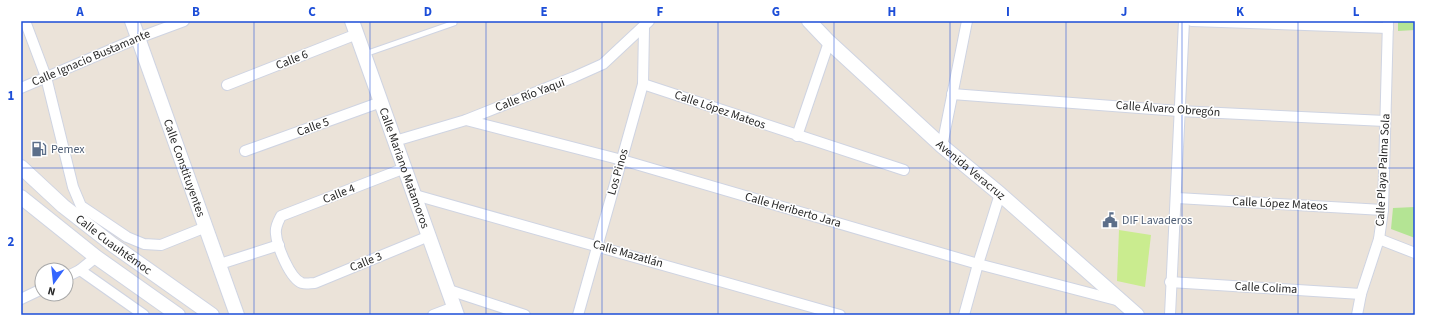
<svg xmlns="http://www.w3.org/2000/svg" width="1436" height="336" viewBox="0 0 1436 336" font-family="'Source Sans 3',sans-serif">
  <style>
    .green { fill: #b4e494 }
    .pitch { fill: #caec8f }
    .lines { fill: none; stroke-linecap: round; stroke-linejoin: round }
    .lane-casing { stroke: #cfd4e2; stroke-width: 7 }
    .street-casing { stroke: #cfd4e2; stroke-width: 12 }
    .secondary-casing { stroke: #cfd4e2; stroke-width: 16 }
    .lane { stroke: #fff; stroke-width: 5 }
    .street { stroke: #fff; stroke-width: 10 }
    .secondary { stroke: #fff; stroke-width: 14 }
    .grid { fill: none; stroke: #1d4ed8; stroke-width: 1; stroke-opacity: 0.55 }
    .labels { text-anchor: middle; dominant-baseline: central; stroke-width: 3; stroke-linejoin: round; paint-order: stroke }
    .street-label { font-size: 12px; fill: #282828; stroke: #fff }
    .service-label { font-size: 12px; fill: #4e5e75; stroke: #fff; text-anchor: start }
    .neatline { fill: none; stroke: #1d4ed8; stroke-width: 1.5 }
    .grid-label { font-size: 13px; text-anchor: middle; font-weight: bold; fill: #1d4ed8 }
  </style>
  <rect width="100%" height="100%" fill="#ebe3d9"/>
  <g class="green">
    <polygon points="1398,21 1415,21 1415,30 1398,31"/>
    <polygon points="1415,207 1415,238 1391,229 1393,208"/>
  </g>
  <polygon class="pitch" points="1119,230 1151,235 1145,287 1117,281"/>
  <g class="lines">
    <g class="lane-casing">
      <polyline id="lane" points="365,54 454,23"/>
    </g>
    <g class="street-casing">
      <g id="street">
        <polyline points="25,21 46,77 73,187 81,206 127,237 144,244 161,245 206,227"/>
        <polyline points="1192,21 1388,28"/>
        <polyline points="643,84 904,170"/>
        <polyline points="227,85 357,34"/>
        <polyline points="21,88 138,38 184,21"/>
        <polyline points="952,94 1179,111 1385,121"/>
        <polyline points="466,120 622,160 978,264 1120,301"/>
        <polyline points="797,136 829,42"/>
        <polyline points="395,141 466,120 574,77 603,64 649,21"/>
        <polyline points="942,146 967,21"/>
        <polyline points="245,151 381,102"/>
        <path d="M 405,168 L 281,216 C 278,222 275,227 276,234 C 277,246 290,279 302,283 C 306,284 311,283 315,283 L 429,236"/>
        <polyline points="415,195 840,315"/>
        <polyline points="1177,198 1383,210"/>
        <polyline points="1379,239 1415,253"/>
        <polyline points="220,264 279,245"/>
        <polyline points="80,270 144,315"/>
        <polyline points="66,277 80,270 96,257"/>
        <polyline points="1170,282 1361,294"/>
        <polyline points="449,290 525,315"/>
        <polyline points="21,299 42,289"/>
        <polyline points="433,315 454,307"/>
        <polyline points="578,315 643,84 644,28"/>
        <polyline points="964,315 978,264 1000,194"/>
        <polyline points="1170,315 1184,21"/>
        <polyline points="1357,315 1361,294 1379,239 1383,210 1388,21"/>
      </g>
    </g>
    <g class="secondary-casing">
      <g id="secondary">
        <path id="s1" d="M 132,21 L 237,315"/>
        <path id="s2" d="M 352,21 L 457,315"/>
        <path id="s3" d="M 809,21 L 829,42 L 942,146 L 1000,194 L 1137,315"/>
        <path id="s4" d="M 21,167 L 63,206 L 113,245 L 212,315"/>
        <polyline points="21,197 96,257 178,315"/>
      </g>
    </g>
    <use href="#lane" class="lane"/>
    <use href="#street" class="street"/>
    <use href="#secondary" class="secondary"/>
  </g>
  <path class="grid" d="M 138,21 L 138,315M 254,21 L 254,315M 370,21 L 370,315M 486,21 L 486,315M 602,21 L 602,315M 718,21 L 718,315M 834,21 L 834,315M 950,21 L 950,315M 1066,21 L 1066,315M 1182,21 L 1182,315M 1298,21 L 1298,315M 21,168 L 1415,168"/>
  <defs>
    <g id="fuel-bare" transform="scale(1.2)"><path d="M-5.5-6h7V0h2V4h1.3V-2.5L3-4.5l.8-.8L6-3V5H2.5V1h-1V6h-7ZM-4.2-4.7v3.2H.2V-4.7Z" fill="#5c6f8a" stroke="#fff" stroke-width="2.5" paint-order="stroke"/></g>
    <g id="civic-bare" transform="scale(1.2)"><path d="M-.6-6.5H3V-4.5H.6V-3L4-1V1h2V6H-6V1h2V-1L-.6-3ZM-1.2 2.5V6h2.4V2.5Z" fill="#5c6f8a" stroke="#fff" stroke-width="2.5" paint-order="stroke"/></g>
  </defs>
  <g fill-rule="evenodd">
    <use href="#fuel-bare" x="39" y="149"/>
    <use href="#civic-bare" x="1110" y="220"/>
  </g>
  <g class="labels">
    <g class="street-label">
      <text transform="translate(91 58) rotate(-23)">Calle Ignacio Bustamante</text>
      <text transform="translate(292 60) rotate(-22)">Calle 6</text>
      <text transform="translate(530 95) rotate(-21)">Calle Río Yaqui</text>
      <text transform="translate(1168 109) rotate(4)">Calle Álvaro Obregón</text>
      <text transform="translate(720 110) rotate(19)">Calle López Mateos</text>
      <text transform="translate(313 127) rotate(-20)">Calle 5</text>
      <text stroke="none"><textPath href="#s1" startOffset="156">Calle Constituyentes</textPath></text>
      <text stroke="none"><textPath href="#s2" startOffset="156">Calle Mariano Matamoros</textPath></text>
      <text stroke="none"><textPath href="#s3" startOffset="220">Avenida Veracruz</textPath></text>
      <text transform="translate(1383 170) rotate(-87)">Calle Playa Palma Sola</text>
      <text transform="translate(618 172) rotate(-74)">Los Pinos</text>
      <text transform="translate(339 194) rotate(-22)">Calle 4</text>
      <text transform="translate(1280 204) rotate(3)">Calle López Mateos</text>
      <text transform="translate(793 210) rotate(16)">Calle Heriberto Jara</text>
      <text stroke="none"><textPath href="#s4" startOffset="121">Calle Cuauhtémoc</textPath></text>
      <text transform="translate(628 254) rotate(16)">Calle Mazatlán</text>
      <text transform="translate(366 262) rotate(-22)">Calle 3</text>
      <text transform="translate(1266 288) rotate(3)">Calle Colima</text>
    </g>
    <g class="service-label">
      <text x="51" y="149">Pemex</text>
      <text x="1122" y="220">DIF Lavaderos</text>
    </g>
  </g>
  <rect width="1436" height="336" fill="none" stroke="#ffffff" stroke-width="44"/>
  <g transform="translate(54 282) rotate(195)"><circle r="19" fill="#ffffff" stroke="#a9a9a9"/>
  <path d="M0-3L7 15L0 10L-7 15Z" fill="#3465fe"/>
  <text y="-6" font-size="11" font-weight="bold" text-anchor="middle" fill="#282828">N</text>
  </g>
  <rect x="22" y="22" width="1392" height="292" class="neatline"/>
  <g class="grid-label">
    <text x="80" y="16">A</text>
    <text x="196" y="16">B</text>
    <text x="312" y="16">C</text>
    <text x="428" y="16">D</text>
    <text x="544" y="16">E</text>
    <text x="660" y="16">F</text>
    <text x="776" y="16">G</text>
    <text x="892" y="16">H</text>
    <text x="1008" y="16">I</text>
    <text x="1124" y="16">J</text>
    <text x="1240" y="16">K</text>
    <text x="1356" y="16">L</text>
    <text x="11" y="100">1</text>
    <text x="11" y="246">2</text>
  </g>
</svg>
